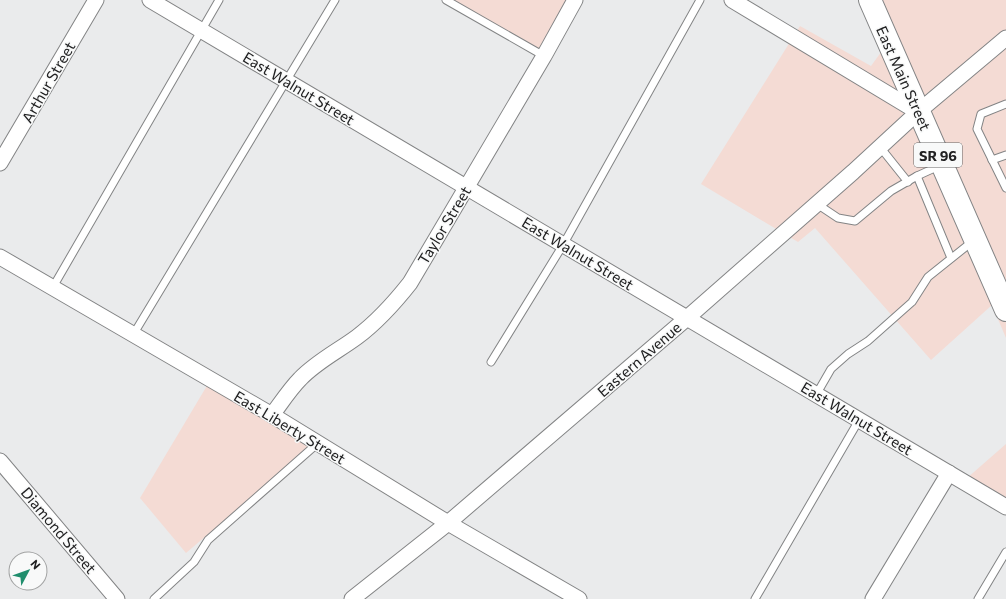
<svg xmlns="http://www.w3.org/2000/svg" width="1006" height="599" viewBox="0 0 1006 599" font-family="Commissioner,sans-serif">
  <style>
    .commercial { fill: #f4dbd4 }
    .lines { fill: none; stroke-linecap: round; stroke-linejoin: round }
    .service-casing { stroke: #838485; stroke-width: 9 }
    .minor-casing { stroke: #838485; stroke-width: 17 }
    .primary-casing { stroke: #838485; stroke-width: 24 }
    .service { stroke: #fff; stroke-width: 7 }
    .minor { stroke: #fff; stroke-width: 15 }
    .primary { stroke: #fff; stroke-width: 22 }
    .labels { text-anchor: middle; dominant-baseline: central; stroke-width: 3; stroke-linejoin: round; paint-order: stroke }
    .shield { fill: #f8f9f9; stroke: #626262; stroke-width: 1 }
    .shield-label { font-size: 14px; font-weight: bold; fill: #212122 }
    .street-label { font-size: 15px; fill: #212122; stroke: #f8f9f9 }
  </style>
  <rect width="100%" height="100%" fill="#eaebec"/>
  <g class="commercial">
    <polygon points="453,0 575,0 542,54"/>
    <polygon points="875,0 1006,0 1006,338 992,305 931,360 815,228 798,242 701,184 800,26 871,66 892,37"/>
    <polygon points="208,384 313,445 186,553 140,498"/>
    <polygon points="1006,444 1006,502 966,479"/>
  </g>
  <g class="lines">
    <g class="service-casing">
      <g id="service">
        <polyline points="446,0 544,56"/>
        <polyline points="1006,104 981,114 977,129 1006,188"/>
        <polyline points="880,147 908,182"/>
        <polyline points="992,160 1006,155"/>
        <polyline points="917,176 951,258"/>
        <polyline points="817,204 838,218 855,221 891,191 917,176 939,166"/>
        <polyline points="53,287 219,0"/>
        <polyline points="133,335 335,0"/>
        <polyline points="491,362 563,245 700,0"/>
        <polyline points="816,395 831,369 848,354 868,341 912,302 928,277 973,241"/>
        <polyline points="154,599 194,562 208,540 318,443"/>
        <polyline points="755,599 859,420"/>
        <polyline points="978,599 1006,552"/>
      </g>
    </g>
    <g class="minor-casing">
      <g id="minor">
        <polyline points="150,0 1006,507"/>
        <polyline points="732,0 918,112"/>
        <polyline points="0,163 96,0"/>
        <polyline points="0,257 272,415 448,523 579,599"/>
        <path d="M 272,415 C 281,403 290,389 300,379 C 316,362 338,351 357,337 C 377,322 395,302 410,283 L 544,56 L 575,0"/>
        <polyline points="0,461 117,599"/>
        <polyline points="352,599 448,523 687,318 853,172 918,112 1006,38"/>
        <polyline points="873,599 949,473"/>
      </g>
    </g>
    <g class="primary-casing">
      <polyline id="primary" points="870,0 1006,310"/>
    </g>
    <use href="#service" class="service"/>
    <use href="#minor" class="minor"/>
    <use href="#primary" class="primary"/>
  </g>
  <g class="labels">
    <rect class="shield" x="914" y="143" width="48" height="24" rx="3"/>
    <g class="shield-label">
      <text x="938" y="155">SR 96</text>
    </g>
    <g class="street-label">
      <text transform="translate(904 78) rotate(66)">East Main Street</text>
      <text transform="translate(48 82) rotate(-60)">Arthur Street</text>
      <text transform="translate(299 88) rotate(31)">East Walnut Street</text>
      <text transform="translate(444 225) rotate(-59)">Taylor Street</text>
      <text transform="translate(578 253) rotate(31)">East Walnut Street</text>
      <text transform="translate(639 359) rotate(-41)">Eastern Avenue</text>
      <text transform="translate(857 418) rotate(31)">East Walnut Street</text>
      <text transform="translate(290 427) rotate(31)">East Liberty Street</text>
      <text transform="translate(59 530) rotate(50)">Diamond Street</text>
    </g>
  </g>
  <g transform="translate(28 571) rotate(49)"><circle r="19" fill="#f8f9f9" stroke="#a2a3a3"/>
  <path d="M0-3L7 15L0 10L-7 15Z" fill="#208e6d"/>
  <text y="-6" font-size="11" font-weight="bold" text-anchor="middle" fill="#212122">N</text>
  </g>
</svg>
